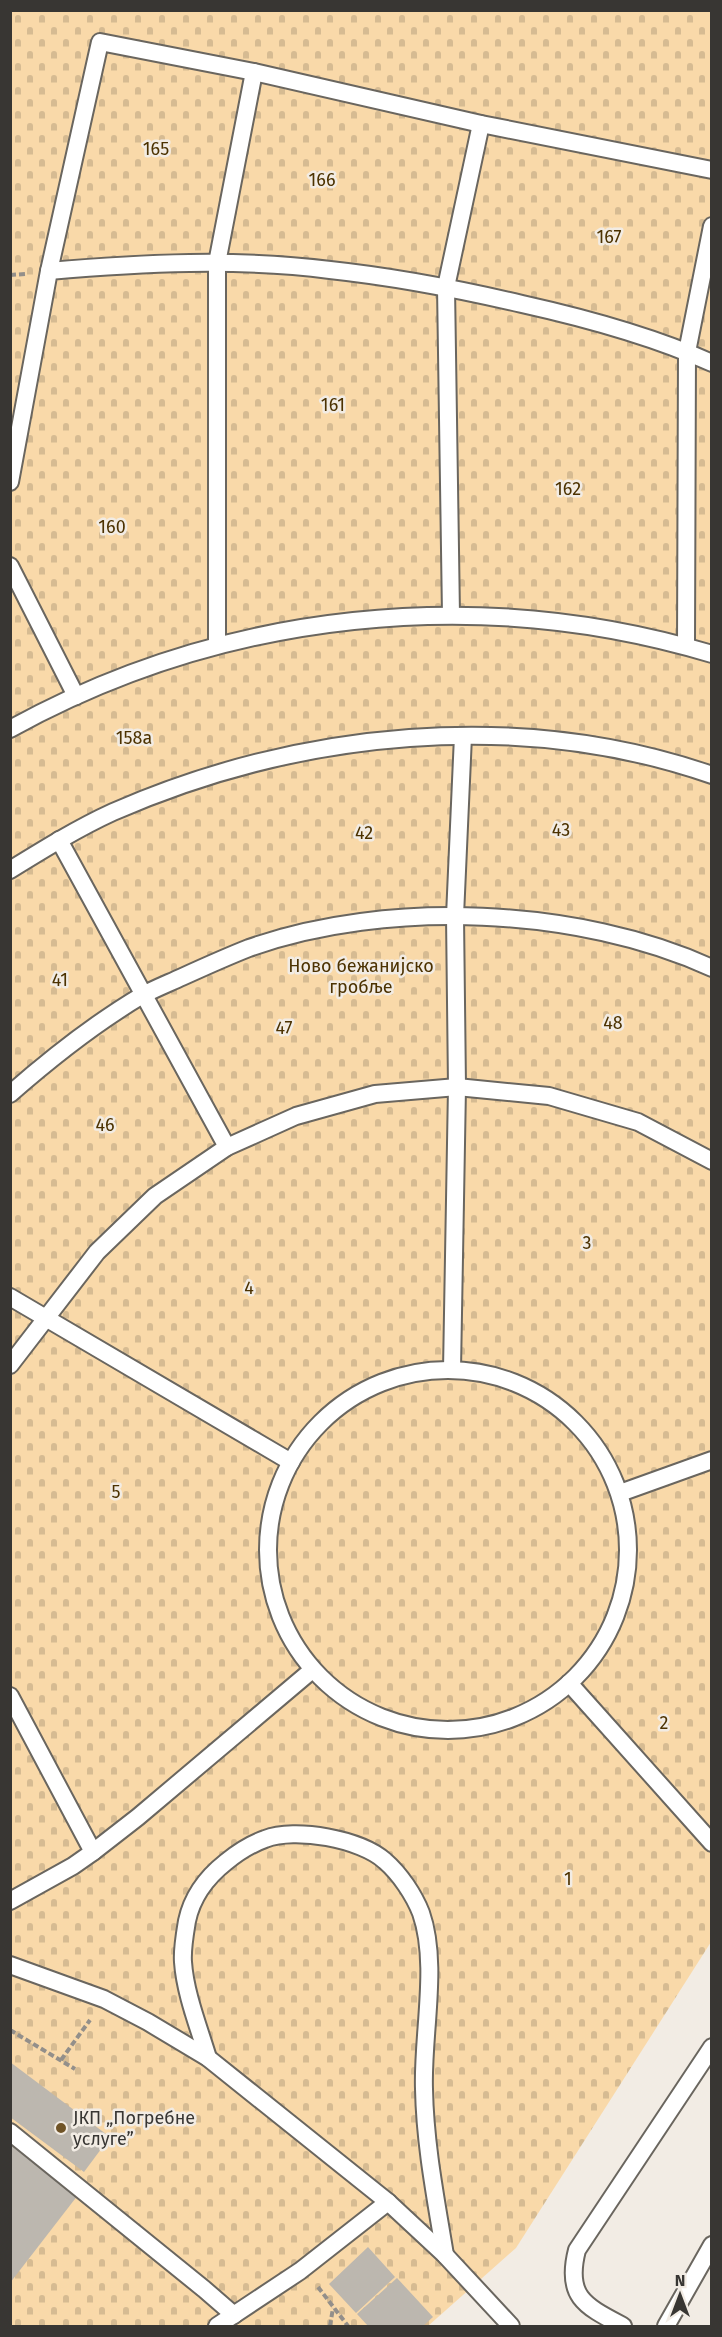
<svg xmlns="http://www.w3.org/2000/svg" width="722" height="2337" viewBox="0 0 722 2337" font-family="'Fira Sans',sans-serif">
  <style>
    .cemetery { fill: url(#cemetery-stones) }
    .building { fill: #bcb7af }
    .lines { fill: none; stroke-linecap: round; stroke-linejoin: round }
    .service-casing { stroke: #6a665f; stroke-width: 20 }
    .path { stroke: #938f8a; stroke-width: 4; stroke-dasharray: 6 3; stroke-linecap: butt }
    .service { stroke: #fff; stroke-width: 16 }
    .poi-dot { fill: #705427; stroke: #f2ece4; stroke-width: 2 }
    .labels { text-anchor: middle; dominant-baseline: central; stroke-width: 5; stroke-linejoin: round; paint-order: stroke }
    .park-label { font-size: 18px; fill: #4c3201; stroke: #f2ece4 }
    .poi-label { font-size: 18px; fill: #383633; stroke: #f2ece4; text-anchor: start }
  </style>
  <defs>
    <pattern id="cemetery-stones" width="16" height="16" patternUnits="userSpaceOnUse" patternTransform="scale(1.5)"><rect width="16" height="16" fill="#f9d9a9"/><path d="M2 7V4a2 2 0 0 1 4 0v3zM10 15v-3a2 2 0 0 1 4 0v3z" fill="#d6bb92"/></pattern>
  </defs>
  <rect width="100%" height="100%" fill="#f2ece4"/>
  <polygon class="cemetery" points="11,11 711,11 711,1942 516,2248 428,2326 11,2326"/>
  <g class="building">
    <polygon points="10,2062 110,2137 84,2172 10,2117"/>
    <polygon points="10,2144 78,2195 10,2283"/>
    <polygon points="368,2247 395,2277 356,2313 329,2284"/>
    <polygon points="397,2278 433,2317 423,2326 368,2326 357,2314"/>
  </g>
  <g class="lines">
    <g class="service-casing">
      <g id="service">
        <polyline points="49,271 100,42 254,72 481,124 712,170"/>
        <path d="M 10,482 L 49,271 C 142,263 237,258 330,270 C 395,277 458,289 522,304 C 585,318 652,336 712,363"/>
        <polyline points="10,566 76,696"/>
        <polyline points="451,615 446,287 481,124"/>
        <polyline points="217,645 217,263 254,72"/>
        <polyline points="686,646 687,352 712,226"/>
        <path d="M 10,729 C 224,611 478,584 712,654"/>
        <polyline points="59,840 227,1147"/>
        <path d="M 10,870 C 44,849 78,828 113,812 C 298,731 519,708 712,775"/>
        <path d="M 10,1094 C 51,1058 94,1024 141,996 C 154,989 169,983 182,977 C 204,967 226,957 249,948 C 387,899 579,907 712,968"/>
        <polyline points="10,1297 291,1462"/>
        <polyline points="10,1365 97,1252 155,1196 227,1147 296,1116 375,1094 457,1087 549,1096 638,1122 712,1161"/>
        <circle cx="448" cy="1550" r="180"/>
        <polyline points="452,1370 457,1087 455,916 463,736"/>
        <polyline points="620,1493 712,1460"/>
        <polyline points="569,1683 712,1843"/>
        <polyline points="10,1696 93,1852"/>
        <polyline points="10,1901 73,1866 93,1852 138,1817 311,1671"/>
        <polyline points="10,1965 104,1999 148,2022 208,2058 388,2202 445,2255 511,2326"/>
        <path d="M 208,2058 C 199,2028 185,1993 183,1962 C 182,1949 185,1933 187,1921 C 192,1897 207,1877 226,1862 C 237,1853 251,1844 265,1839 C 295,1827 361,1839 385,1861 C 400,1874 414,1895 421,1913 C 439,1964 422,2035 424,2089 C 425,2145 436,2200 445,2255"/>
        <polyline points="10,2132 204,2289 234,2315"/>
        <polyline points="217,2326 300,2271 388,2202"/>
        <path d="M 623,2326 C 585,2306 565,2297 577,2250 L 712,2047"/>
        <polyline points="666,2326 712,2245"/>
      </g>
    </g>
    <g class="path">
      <polyline points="10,275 25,274"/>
      <polyline points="10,2030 75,2069"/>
      <polyline points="61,2060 90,2020"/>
      <polyline points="318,2287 348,2326"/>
      <polyline points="330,2326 333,2308"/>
    </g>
    <use href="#service" class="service"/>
  </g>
  <circle class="poi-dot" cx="61" cy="2128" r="6"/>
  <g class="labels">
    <g class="park-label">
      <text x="156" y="149">165</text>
      <text x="322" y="180">166</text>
      <text x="609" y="237">167</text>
      <text x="333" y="405">161</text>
      <text x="568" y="489">162</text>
      <text x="112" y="527">160</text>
      <text x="134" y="738">158a</text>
      <text x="561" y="830">43</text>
      <text x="364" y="833">42</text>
      <text x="361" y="966">Ново бежанијско<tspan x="361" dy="21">гробље</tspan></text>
      <text x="60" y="980">41</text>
      <text x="613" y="1023">48</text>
      <text x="284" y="1028">47</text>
      <text x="105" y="1125">46</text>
      <text x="587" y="1243">3</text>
      <text x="249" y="1288">4</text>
      <text x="116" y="1492">5</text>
      <text x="664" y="1723">2</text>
      <text x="568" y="1879">1</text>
    </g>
    <g class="poi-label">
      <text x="73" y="2118">ЈКП „Погребне<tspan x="73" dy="21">услуге”</tspan></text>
    </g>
  </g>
  <rect width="722" height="2337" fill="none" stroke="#383633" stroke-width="24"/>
  <g transform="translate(680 2295)" stroke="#f2ece4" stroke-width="4.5" paint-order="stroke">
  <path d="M0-4.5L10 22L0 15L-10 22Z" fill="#383633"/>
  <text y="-9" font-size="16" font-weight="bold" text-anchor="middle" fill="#383633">N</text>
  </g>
</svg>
